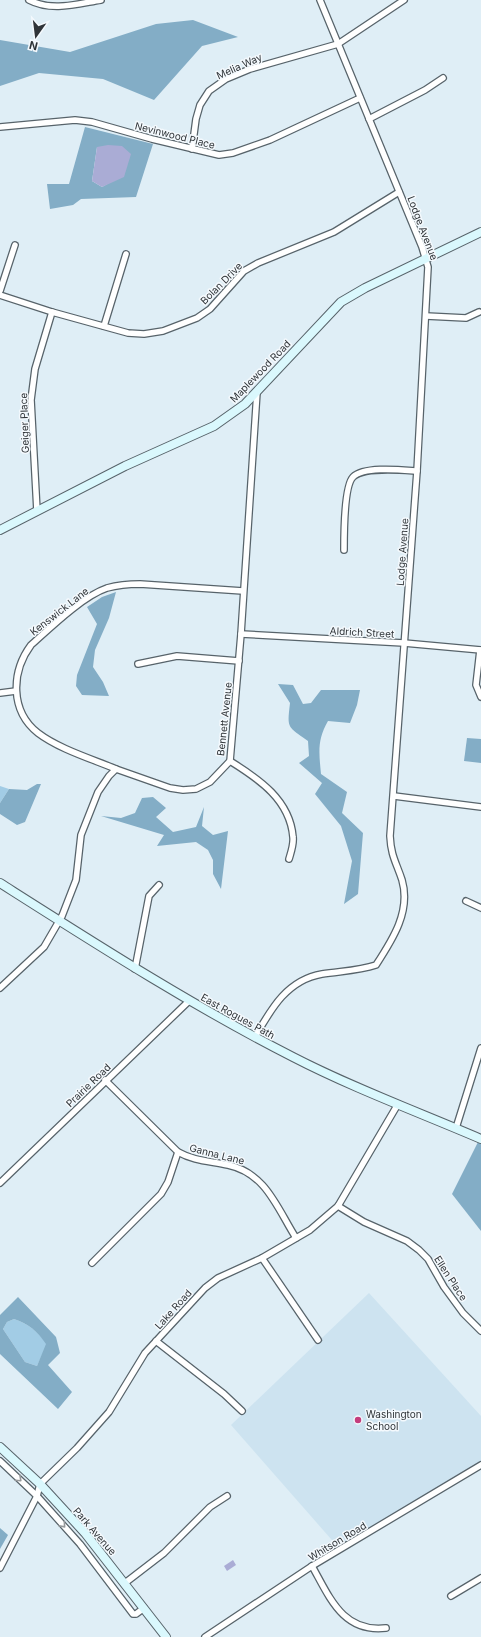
<svg xmlns="http://www.w3.org/2000/svg" width="481" height="1637" viewBox="0 0 481 1637" font-family="Inter,sans-serif">
  <style>
    .built { fill: #cde3f0 }
    .green { fill: #a2cce5 }
    .forest { fill: #83adc6; fill-rule: evenodd }
    .water { fill: #aaacd5 }
    .lines { fill: none; stroke-linecap: round; stroke-linejoin: round }
    .street-casing { stroke: #57636a; stroke-width: 8 }
    .secondary-casing { stroke: #57636a; stroke-width: 10 }
    .street { stroke: #fff; stroke-width: 5.5 }
    .secondary { stroke: #daf8fd; stroke-width: 8 }
    .oneway { stroke: #979a9c }
    .poi-dot { fill: #c43d7d; stroke: #f4f9fd; stroke-width: 1.5 }
    .labels { text-anchor: middle; dominant-baseline: central; stroke-width: 3; stroke-linejoin: round; paint-order: stroke }
    .street-label { font-size: 10px; fill: #2f3438; stroke: #f4f9fd }
    .poi-label { font-size: 10px; fill: #2f3438; stroke: #f4f9fd; text-anchor: start }
  </style>
  <rect width="100%" height="100%" fill="#dfeef6"/>
  <polygon class="built" points="369,1293 481,1416 481,1461 338,1547 231,1425"/>
  <g class="green">
    <polygon points="0,786 9,789 0,803"/>
    <path d="M 14,1319 C 29,1324 37,1331 47,1344 L 37,1366 L 25,1362 L 3,1329 L 7,1322 Z"/>
  </g>
  <g class="forest">
    <polygon points="193,20 238,37 202,46 154,100 103,79 39,73 0,86 0,40 70,52 156,24"/>
    <path d="M 85,127 L 153,144 L 136,197 L 81,199 L 73,205 L 50,209 L 47,184 L 69,184 ZM 97,147 L 109,183 L 102,187 L 92,181 Z"/>
    <polygon points="116,592 109,618 95,650 93,667 103,682 109,696 82,695 76,686 77,675 97,624 87,607 102,597"/>
    <path d="M 278,684 L 293,685 L 303,704 L 311,703 L 321,690 L 360,690 L 357,705 L 350,723 L 328,721 C 317,740 319,753 321,774 L 347,792 L 342,813 L 363,833 L 358,894 L 344,904 L 352,861 L 341,826 L 315,794 L 322,783 L 299,763 L 309,756 L 308,741 C 287,726 287,729 290,703 Z"/>
    <polygon points="467,738 481,739 481,763 464,761"/>
    <polygon points="37,784 41,784 25,822 17,825 0,814 0,803 9,789 27,790"/>
    <polygon points="153,797 166,808 156,817 173,832 196,827 204,807 202,826 213,835 228,831 221,889 213,874 213,860 208,850 196,842 157,846 164,835 101,816 121,818 135,813 142,798"/>
    <polygon points="478,1142 481,1143 481,1231 452,1194"/>
    <path d="M 18,1297 L 56,1337 L 60,1353 L 48,1365 L 72,1392 L 58,1409 L 0,1354 L 0,1315 ZM 14,1319 C 29,1324 37,1331 46,1344 L 37,1366 L 25,1362 L 3,1329 L 7,1322 Z"/>
    <polygon points="0,1528 8,1535 0,1549"/>
  </g>
  <g class="water">
    <polygon points="108,145 122,146 131,154 124,177 102,187 92,181 97,147"/>
    <polygon points="233,1560 236,1565 227,1571 224,1566"/>
  </g>
  <g class="lines">
    <g class="street-casing">
      <g id="street">
        <path d="M 29,0 C 52,12 77,4 101,0"/>
        <polyline points="369,119 425,90 443,78"/>
        <polyline points="0,127 75,120 92,122 152,139 219,155 233,153 270,140 360,98"/>
        <polyline points="192,149 196,119 200,105 209,91 226,79 250,69 338,44 404,0"/>
        <polyline points="0,291 15,245"/>
        <polyline points="0,295 52,312 128,333 144,334 163,331 197,318 210,309 244,271 258,263 334,232 399,192"/>
        <polyline points="426,316 466,318 479,312"/>
        <polyline points="104,326 126,254"/>
        <polyline points="37,511 31,400 35,369 52,312"/>
        <path d="M 344,550 C 344,536 344,486 353,477 C 364,466 402,470 417,471"/>
        <polyline points="241,634 404,643 481,650"/>
        <polyline points="480,650 476,685 481,697"/>
        <polyline points="138,664 177,656 239,661"/>
        <polyline points="0,693 16,691"/>
        <path d="M 230,761 C 259,779 290,800 293,837 C 294,844 291,852 289,859"/>
        <path d="M 116,769 C 92,759 59,749 38,733 C 10,711 11,672 31,645 C 50,628 83,596 107,588 C 118,585 129,584 140,584 L 243,591"/>
        <polyline points="394,796 481,807"/>
        <polyline points="466,901 481,908"/>
        <polyline points="135,969 149,896 159,885"/>
        <polyline points="0,988 44,947 62,916 76,880 81,835 98,792 109,776 116,769 170,788 183,790 196,789 210,782 230,761 241,634 257,392"/>
        <path d="M 255,1037 C 271,1009 287,980 322,974 C 340,971 358,971 376,965 C 393,939 411,911 402,880 C 396,862 391,856 390,836 L 417,471 L 428,267 L 422,247 L 320,0"/>
        <path d="M 105,1080 L 178,1152 C 194,1161 210,1161 228,1165 C 266,1173 277,1208 296,1238"/>
        <polyline points="456,1128 481,1048"/>
        <polyline points="0,1183 189,1001"/>
        <polyline points="338,1206 364,1222 407,1241 419,1250 428,1259 444,1287 463,1313 481,1331"/>
        <polyline points="262,1258 318,1340"/>
        <polyline points="92,1263 161,1194 168,1182 178,1152"/>
        <polyline points="156,1341 224,1394 242,1411"/>
        <polyline points="0,1461 37,1496 80,1544 133,1614 136,1614 144,1608"/>
        <path d="M 312,1566 C 330,1598 343,1633 386,1628"/>
        <polyline points="0,1568 37,1496 40,1484 77,1448 109,1412 145,1353 205,1288 218,1278 262,1258 310,1230 338,1206 398,1104"/>
        <polyline points="125,1583 164,1553 210,1507 227,1496"/>
        <polyline points="451,1596 481,1578"/>
        <polyline points="205,1637 312,1566 481,1465"/>
      </g>
    </g>
    <g class="secondary-casing">
      <g id="secondary">
        <polyline points="0,530 125,466 214,426 245,404 341,302 365,288 481,232"/>
        <path d="M 0,883 C 96,944 191,1005 293,1057 C 353,1088 418,1112 481,1139"/>
        <polyline points="0,1447 40,1484 85,1533 166,1637"/>
      </g>
    </g>
    <use href="#street" class="street"/>
    <use href="#secondary" class="secondary"/>
  </g>
  <defs><path id="oneway-chevron" d="M-2-3.5L2.5 0L-2 3.5" fill="none" stroke-width="1.6" stroke-linecap="round" stroke-linejoin="round"/></defs>
  <g class="oneway">
    <use href="#oneway-chevron" transform="translate(19 1479) rotate(43)"/>
    <use href="#oneway-chevron" transform="translate(63 1525) rotate(49)"/>
  </g>
  <circle class="poi-dot" cx="358" cy="1420" r="4"/>
  <g class="labels">
    <g class="street-label">
      <text transform="translate(239 66) rotate(-24)">Melia Way</text>
      <text transform="translate(175 135) rotate(14)">Nevinwood Place</text>
      <text transform="translate(423 228) rotate(69)">Lodge Avenue</text>
      <text transform="translate(221 283) rotate(-45)">Bolan Drive</text>
      <text transform="translate(260 371) rotate(-46)">Maplewood Road</text>
      <text transform="translate(24 423) rotate(-92)">Geiger Place</text>
      <text transform="translate(402 552) rotate(-86)">Lodge Avenue</text>
      <text transform="translate(59 611) rotate(-38)">Kenswick Lane</text>
      <text transform="translate(362 632) rotate(3)">Aldrich Street</text>
      <text transform="translate(224 719) rotate(-84)">Bennett Avenue</text>
      <text transform="translate(238 1016) rotate(29)">East Rogues Path</text>
      <text transform="translate(88 1085) rotate(-44)">Prairie Road</text>
      <text transform="translate(217 1154) rotate(14)">Ganna Lane</text>
      <text transform="translate(451 1278) rotate(57)">Ellen Place</text>
      <text transform="translate(173 1309) rotate(-48)">Lake Road</text>
      <text transform="translate(95 1531) rotate(49)">Park Avenue</text>
      <text transform="translate(337 1541) rotate(-31)">Whitson Road</text>
    </g>
    <g class="poi-label">
      <text x="366" y="1414">Washington<tspan x="366" dy="12">School</tspan></text>
    </g>
  </g>
  <g transform="translate(36 36) rotate(194)" stroke="#f4f9fd" stroke-width="3" paint-order="stroke">
  <path d="M0-3L7 15L0 10L-7 15Z" fill="#2f3438"/>
  <text y="-6" font-size="11" font-weight="bold" text-anchor="middle" fill="#2f3438">N</text>
  </g>
</svg>
